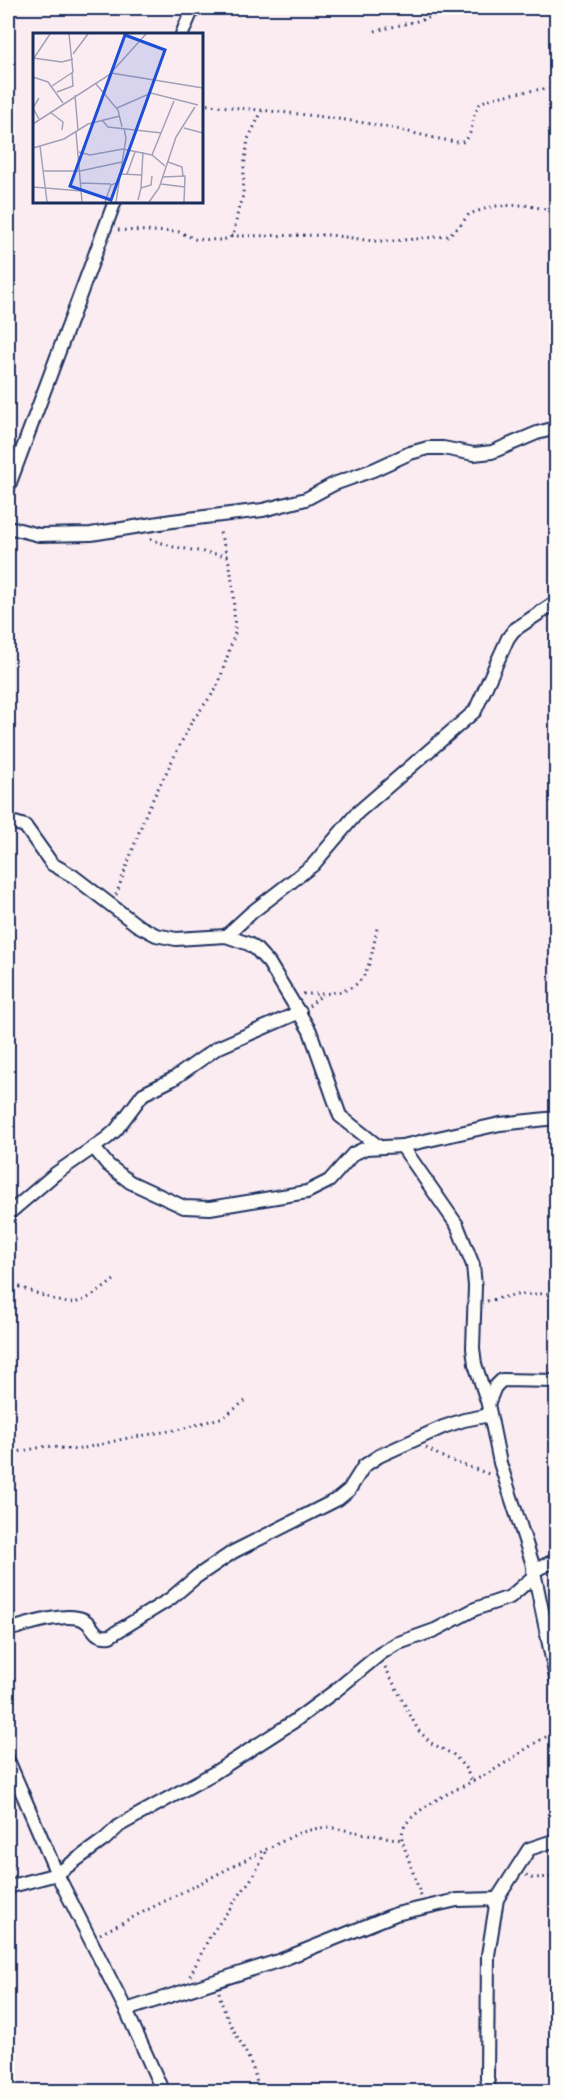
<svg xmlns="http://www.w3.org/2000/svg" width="564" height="2099" viewBox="0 0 564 2099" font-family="'Patrick Hand',sans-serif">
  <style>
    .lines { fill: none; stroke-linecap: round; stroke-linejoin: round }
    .minor-casing { stroke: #1b2f5e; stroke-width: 16 }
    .path { stroke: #1b2f5e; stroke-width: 3; stroke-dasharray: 1.5 4.5; stroke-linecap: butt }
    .minor { stroke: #fdfcf7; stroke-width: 12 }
    .inset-road { fill: none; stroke: #a1a0b7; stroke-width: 1.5 }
    .view { fill: #1d4ed8; fill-opacity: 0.15; stroke: #1d4ed8; stroke-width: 3 }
    .inset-edge { fill: none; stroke: #1b2f5e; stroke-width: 3 }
  </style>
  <rect width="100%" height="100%" fill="#fbecf2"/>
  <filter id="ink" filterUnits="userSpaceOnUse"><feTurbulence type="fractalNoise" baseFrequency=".0167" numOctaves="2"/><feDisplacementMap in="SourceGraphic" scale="12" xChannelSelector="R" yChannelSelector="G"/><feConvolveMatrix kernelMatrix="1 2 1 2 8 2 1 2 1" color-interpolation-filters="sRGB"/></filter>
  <g filter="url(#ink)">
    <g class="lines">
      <g class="minor-casing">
        <g id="minor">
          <polyline points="182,34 193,8"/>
          <polyline points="8,488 115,201"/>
          <polyline points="8,527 39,535 91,534 172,521 263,510 306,499 334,484 373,470 410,453 428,448 443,448 474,454 492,452 537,433 556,428"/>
          <polyline points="8,821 25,826 52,864 73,876 137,925 156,935 176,939 226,936 249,944 256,949 269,963 310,1031 340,1116 379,1147"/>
          <polyline points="226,936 251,913 313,865 357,813 475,711 508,638 514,630 556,602"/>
          <polyline points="402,1146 457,1225 473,1265 475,1286 473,1348 475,1364 488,1404 500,1463 532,1562 556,1678"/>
          <polyline points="94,1148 108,1165 130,1182 184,1207 210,1208 307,1192 329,1181 353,1154 366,1148 402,1146 500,1124 556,1118"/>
          <polyline points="8,1214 55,1174 107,1138 116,1130 143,1094 173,1079 217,1048 300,1012"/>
          <polyline points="488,1404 495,1387 502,1380 556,1381"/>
          <polyline points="533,1571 556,1560"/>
          <path d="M 8,1630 C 26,1625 66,1611 84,1620 C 96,1627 92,1638 110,1636 L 170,1599 L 196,1577 L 233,1552 L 338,1499 L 349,1490 L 364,1466 L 379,1456 L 443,1427 L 464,1420 L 490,1415"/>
          <polyline points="8,1760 57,1874 126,2010 163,2092"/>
          <polyline points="8,1887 57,1874 105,1839 120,1825 214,1773 293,1722 335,1691 380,1654 396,1644 435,1630 475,1609 510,1597 534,1576"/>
          <polyline points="126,2010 281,1960 396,1914 457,1900 497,1899"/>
          <polyline points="490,2092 487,2078 488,1955 497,1899 529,1849 556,1840"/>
        </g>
      </g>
      <g class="path">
        <polyline points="375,31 426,19 434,15 440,8"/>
        <path d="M 201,104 C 264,111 328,115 391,128 C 402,130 456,144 462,142 C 474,139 471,113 481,103 C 490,96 544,88 556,88"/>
        <polyline points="118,230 179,232 195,239 221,240 230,238 234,232 239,206 243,196 244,167 248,139 262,111"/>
        <polyline points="231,236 330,235 374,241 394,241 447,236 459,227 469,214 494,206 524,205 556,211"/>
        <polyline points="150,539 174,547 227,556"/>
        <polyline points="116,895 146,813 192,721 217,688 235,633 233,589 230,566 219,529"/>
        <path d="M 303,994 C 363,995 367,983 377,928"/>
        <polyline points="309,1006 322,995"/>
        <path d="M 8,1283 C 23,1287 59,1304 72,1303 C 88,1301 102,1289 114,1280"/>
        <polyline points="487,1301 514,1295 556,1293"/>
        <polyline points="426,1448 446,1459 489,1474"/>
        <polyline points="8,1454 47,1446 76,1450 128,1438 181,1429 224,1417 245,1401"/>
        <polyline points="385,1667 418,1730 431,1743 454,1755 466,1769 472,1782"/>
        <polyline points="526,1875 532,1878 556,1877"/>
        <path d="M 421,1896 L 402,1840 C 401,1828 408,1820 417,1813 C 441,1794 471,1784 497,1768 C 517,1756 535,1741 556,1732"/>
        <polyline points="100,1934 267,1849 299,1833 314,1829 327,1827 402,1840"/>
        <polyline points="190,1976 210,1936 254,1875 267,1849"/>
        <path d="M 219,1992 C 226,2030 255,2053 258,2092"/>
      </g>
      <use href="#minor" class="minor"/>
    </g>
  </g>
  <g transform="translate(33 33)">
    <rect width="170" height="170" fill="#fbecf2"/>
    <path class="inset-road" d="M 40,21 L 55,1M 0,25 L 29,29 L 40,26M 1,25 L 17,1M 78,40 L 170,55M 0,44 L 15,49 L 30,70M 63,51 L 85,77 L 89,94M 19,53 L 40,39 L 36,1M 24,59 L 40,53 L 39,40M 42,62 L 45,97M 6,65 L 0,75 L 6,86M 84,75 L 118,60 L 165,72M 17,79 L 30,89 L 29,97M 69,87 L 75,94 L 129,100M 0,91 L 76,42 L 113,1M 151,95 L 170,100M 43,99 L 49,169M 7,113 L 14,169M 0,115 L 31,106 L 55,91 L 87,83M 90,116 L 119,122 L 132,133M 46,119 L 57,122 L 90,116M 119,122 L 141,68M 135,129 L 149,134 L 150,143M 10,138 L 47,138 L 89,129M 88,141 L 109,142M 94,141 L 102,119M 130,144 L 152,143 L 151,169M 48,150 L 78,151M 128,151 L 152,154M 0,154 L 49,158M 108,155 L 110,119M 105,167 L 108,155 L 118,152 L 119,143M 72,169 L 78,152 L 86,149M 83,169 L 93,105 L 91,95M 116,169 L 126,155 L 143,104 L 162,74"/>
    <path class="view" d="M 92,2 L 132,17 L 78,167 L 37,153 Z"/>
    <rect width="170" height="170" class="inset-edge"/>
  </g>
  <rect width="564" height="2099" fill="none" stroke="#fdfcf7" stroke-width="30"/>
  <rect x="15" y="15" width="534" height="2069" fill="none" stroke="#1b2f5e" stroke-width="2" filter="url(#ink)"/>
</svg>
